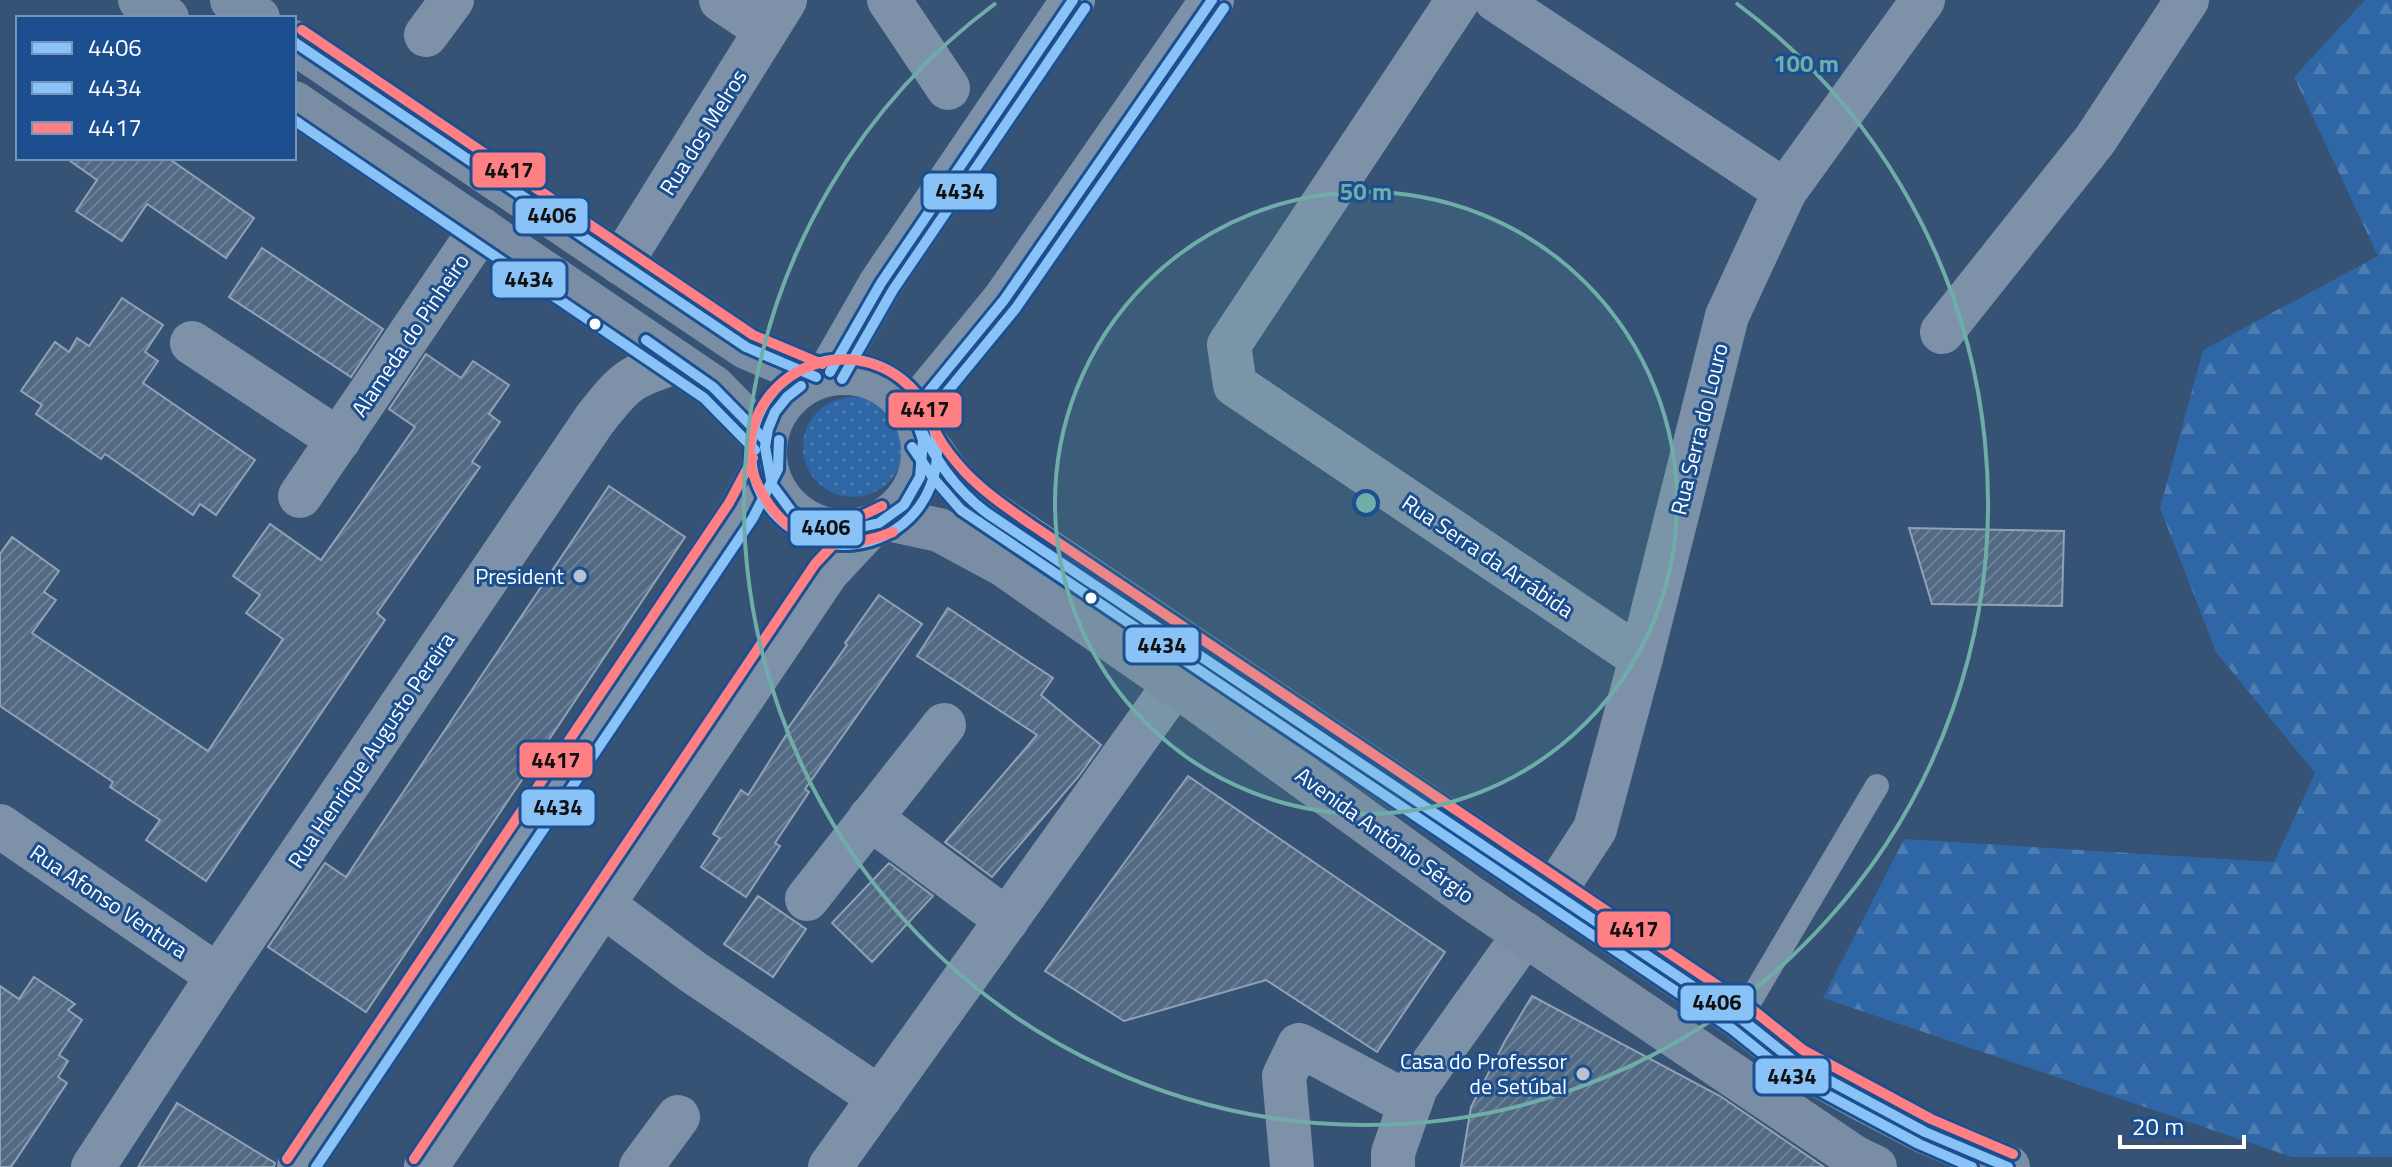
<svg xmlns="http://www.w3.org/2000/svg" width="2392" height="1167" viewBox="0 0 2392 1167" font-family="'Titillium Web',sans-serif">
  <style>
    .forest { fill: url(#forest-firs) }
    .park { fill: url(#park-dots) }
    .building { fill: url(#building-hatch); stroke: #92a2b6; stroke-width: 2 }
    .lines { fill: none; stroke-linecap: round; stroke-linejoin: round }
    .service { stroke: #7d92a8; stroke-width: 24 }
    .minor { stroke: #7d92a8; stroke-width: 44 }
    .secondary { stroke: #798da4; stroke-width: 44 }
    .bus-1-casing { stroke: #1b4f8f; stroke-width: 16 }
    .bus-2-casing { stroke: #1b4f8f; stroke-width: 16 }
    .bus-3-casing { stroke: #1b4f8f; stroke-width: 16 }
    .bus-1 { stroke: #88c2f7; stroke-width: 10 }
    .bus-2 { stroke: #88c2f7; stroke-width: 10 }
    .bus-3 { stroke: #ff8084; stroke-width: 10 }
    .ring { fill: none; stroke: #6fada8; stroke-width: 4 }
    .bus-dot { fill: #fff; stroke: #1b4f8f; stroke-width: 3 }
    .poi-dot { fill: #b9c2ce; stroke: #1b4f8f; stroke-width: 3 }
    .labels { text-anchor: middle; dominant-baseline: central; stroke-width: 6; stroke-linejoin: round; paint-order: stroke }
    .street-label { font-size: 22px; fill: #fff; stroke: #1b4f8f }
    .poi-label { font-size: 22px; fill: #fff; stroke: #1b4f8f; text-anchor: end }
    .centre { fill: #6fada8; stroke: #1b4f8f; stroke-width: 4 }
    .ring-label { font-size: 24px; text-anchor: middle; font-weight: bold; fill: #6fada8; stroke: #1b4f8f; stroke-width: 6; stroke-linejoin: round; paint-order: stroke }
    .line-badge { stroke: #1b4f8f; stroke-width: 3 }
    .pale-badge-label { font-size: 22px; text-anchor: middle; font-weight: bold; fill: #111 }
  </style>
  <defs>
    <pattern id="forest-firs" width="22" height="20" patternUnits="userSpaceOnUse" patternTransform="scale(2)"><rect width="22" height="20" fill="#2f66a5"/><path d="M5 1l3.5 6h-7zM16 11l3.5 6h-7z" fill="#4e7db2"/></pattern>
    <pattern id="park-dots" width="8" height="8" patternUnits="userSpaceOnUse" patternTransform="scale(2)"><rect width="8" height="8" fill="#2f66a5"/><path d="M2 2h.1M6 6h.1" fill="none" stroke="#4e7db2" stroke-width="1.8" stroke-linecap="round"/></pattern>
    <pattern id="building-hatch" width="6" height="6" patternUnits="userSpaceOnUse" patternTransform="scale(2)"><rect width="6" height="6" fill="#526984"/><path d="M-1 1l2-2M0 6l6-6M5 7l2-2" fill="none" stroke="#6c8096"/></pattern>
  </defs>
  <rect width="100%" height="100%" fill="#365274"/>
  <polygon class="forest" points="2365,0 2392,0 2392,1157 2292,1157 1823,998 1904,839 2274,862 2315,773 2216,652 2160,508 2203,350 2378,256 2294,77"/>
  <circle class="park" cx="853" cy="447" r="50"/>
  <g class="building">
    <polygon points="66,158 168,158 254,218 226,258 147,204 122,241 76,211 97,180"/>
    <polygon points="262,248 383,329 351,377 229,297"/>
    <polygon points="122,298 163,325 145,352 158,361 143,383 255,460 216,515 200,504 193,515 105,454 101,459 36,414 42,405 21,391 55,342 69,352 77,338 89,346"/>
    <polygon points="426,354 461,378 473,361 509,385 489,414 500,422 472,462 480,467 377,613 385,620 206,881 146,840 160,820 110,787 113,782 0,706 0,554 12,537 59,571 44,592 56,600 32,633 208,751 283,639 246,613 260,595 233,576 270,524 321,560 415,427 389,409"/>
    <polygon points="609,486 685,537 366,1012 268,947 325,863 346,877"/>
    <polygon points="1909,528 2064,531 2062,606 1932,604"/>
    <polygon points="879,595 922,624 805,789 809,792 775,843 780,846 746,897 701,867 720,838 713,834 741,790 748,795 788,732 786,731 847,645 845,643"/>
    <polygon points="948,608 1053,678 1041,695 1101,745 1079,776 992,877 945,842 1037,735 917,656"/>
    <polygon points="1188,776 1445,952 1377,1052 1266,980 1124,1021 1045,971"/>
    <polygon points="889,863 933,896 872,962 832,923"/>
    <polygon points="758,896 806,929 773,977 724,944"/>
    <polygon points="34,977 75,1004 68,1010 82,1020 59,1055 68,1061 58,1077 67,1083 11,1167 0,1167 0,986 19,999"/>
    <polygon points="1532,996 1720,1096 1824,1167 1461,1167 1471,1107 1505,1041"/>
    <polygon points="177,1103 275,1163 274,1167 138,1167"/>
  </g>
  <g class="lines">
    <polyline class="service" points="1740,1018 1877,786"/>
    <g class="minor">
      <polyline points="721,0 766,30"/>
      <polyline points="889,0 948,88"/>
      <polyline points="1458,0 1229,345 1235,385 1641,658"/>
      <polyline points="1496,0 1785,191"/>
      <polyline points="426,35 452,0"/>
      <polyline points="621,263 785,0"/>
      <polyline points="1942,332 2095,140 2187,0"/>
      <polyline points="192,343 339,440"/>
      <polyline points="830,372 881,283 1073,0"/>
      <polyline points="913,411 1004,300 1212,0"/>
      <polyline points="300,496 481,229"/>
      <polyline points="870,818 1007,920"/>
      <polyline points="0,826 218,976"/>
      <polyline points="1554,892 1595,829 1641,658 1727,316 1785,191 1923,0"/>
      <polyline points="807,899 944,725"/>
      <polyline points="603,905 693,972 880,1098"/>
      <path d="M 93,1167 L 218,976 L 595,419 C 626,380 629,377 676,362"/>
      <polyline points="299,1167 715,549 741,510 765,465"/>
      <polyline points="426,1167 827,572 868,528"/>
      <polyline points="641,1167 678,1117"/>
      <polyline points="830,1167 1175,684"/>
      <polyline points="1292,1167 1284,1076 1299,1045 1410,1104"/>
      <polyline points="1393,1167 1393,1153 1416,1087 1525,934"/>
    </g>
    <g class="secondary">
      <polyline points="140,0 167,18"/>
      <polyline points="232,0 258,18"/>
      <polyline points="294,42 746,347 816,377"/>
      <polyline points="294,103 713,387 765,440"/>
      <circle cx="844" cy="452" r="79"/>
      <polyline points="923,439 945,470 969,498 1740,1018 1795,1062 1860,1098 1925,1132 2008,1167"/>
      <polyline points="888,519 939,530 1004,565 1175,684 1471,898 1854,1157 1875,1167"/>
    </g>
    <g class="bus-1-casing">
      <g id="bus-1">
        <polyline points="294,42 746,347 816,377"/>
        <polyline points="646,340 713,387 765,440"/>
        <polyline points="830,372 881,283 1073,0"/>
        <polyline points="801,386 787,397 775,412 768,429 765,447 772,485 792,512 819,527 849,530 879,523 904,505 920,477 923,440 913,411"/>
        <path d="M 913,411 C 929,451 952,487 987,513 L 1740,1018 L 1795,1062 L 1925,1132 L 2008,1167"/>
        <polyline points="913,411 1004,300 1212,0"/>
      </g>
    </g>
    <g class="bus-2-casing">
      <g id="bus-2">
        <polyline points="294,120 704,398 755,450"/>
        <circle cx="844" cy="452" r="93"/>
        <polyline points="842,379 893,290 1085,8"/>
        <polyline points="924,420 1016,308 1224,8"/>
        <polyline points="912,447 934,479 961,510 1732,1029 1788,1074 1919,1144 1972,1167"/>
        <polyline points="316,1167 753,518 778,469 779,440"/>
      </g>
    </g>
    <g class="bus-3-casing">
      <g id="bus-3">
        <polyline points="302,30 753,335 822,364"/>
        <path d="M 893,532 C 833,555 785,544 757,483 C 746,461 748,434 759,412 C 787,356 864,341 909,386 C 925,401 928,420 939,438 C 946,451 956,462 965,472 C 985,493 1009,509 1032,525 L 1748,1006 L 1803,1050 L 1931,1119 L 2013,1154"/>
        <polyline points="287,1159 729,503 753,458"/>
        <polyline points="414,1159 815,564 859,517 882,506"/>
      </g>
    </g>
    <use href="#bus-1" class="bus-1"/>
    <use href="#bus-2" class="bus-2"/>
    <use href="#bus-3" class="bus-3"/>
  </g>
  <circle cx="1366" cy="503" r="311" fill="#6fada8" fill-opacity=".12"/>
  <g class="ring">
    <circle cx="1366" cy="503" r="311"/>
    <path d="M1736 3A622 622 0 1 1 996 3"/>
  </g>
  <g class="bus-dot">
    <circle cx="595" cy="324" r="7"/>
    <circle cx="1091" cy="598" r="7"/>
  </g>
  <g class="poi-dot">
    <circle cx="580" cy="576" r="8"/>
    <circle cx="1583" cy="1074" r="8"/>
  </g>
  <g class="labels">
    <g class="street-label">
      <text transform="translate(703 132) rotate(-58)">Rua dos Melros</text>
      <text transform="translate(410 335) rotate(-56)">Alameda do Pinheiro</text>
      <text transform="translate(1699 429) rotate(-76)">Rua Serra do Louro</text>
      <text transform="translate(1488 556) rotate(34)">Rua Serra da Arrábida</text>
      <text transform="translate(371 750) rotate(-56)">Rua Henrique Augusto Pereira</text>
      <text transform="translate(1385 835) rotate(36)">Avenida António Sérgio</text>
      <text transform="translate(109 901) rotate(34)">Rua Afonso Ventura</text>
    </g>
    <g class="poi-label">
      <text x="564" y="576">President</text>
      <text x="1567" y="1061">Casa do Professor<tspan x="1567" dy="25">de Setúbal</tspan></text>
    </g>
  </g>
  <circle cx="1366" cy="503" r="12" class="centre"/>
  <g class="ring-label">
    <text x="1806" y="72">100 m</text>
    <text x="1366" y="200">50 m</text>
  </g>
  <g class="line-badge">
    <rect x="471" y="151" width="76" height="38" rx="8" fill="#ff8084"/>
    <rect x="922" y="172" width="76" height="39" rx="8" fill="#88c2f7"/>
    <rect x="514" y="197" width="75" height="38" rx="8" fill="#88c2f7"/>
    <rect x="491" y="260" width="76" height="39" rx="8" fill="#88c2f7"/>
    <rect x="887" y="391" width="76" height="38" rx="8" fill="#ff8084"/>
    <rect x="789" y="509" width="75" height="38" rx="8" fill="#88c2f7"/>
    <rect x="1124" y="626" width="76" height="38" rx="8" fill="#88c2f7"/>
    <rect x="518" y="741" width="76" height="38" rx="8" fill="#ff8084"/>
    <rect x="520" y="788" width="76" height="39" rx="8" fill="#88c2f7"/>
    <rect x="1596" y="910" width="76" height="39" rx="8" fill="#ff8084"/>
    <rect x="1679" y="984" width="76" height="38" rx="8" fill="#88c2f7"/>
    <rect x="1754" y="1057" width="76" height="38" rx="8" fill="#88c2f7"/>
  </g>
  <g class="pale-badge-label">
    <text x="509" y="178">4417</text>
    <text x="960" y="199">4434</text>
    <text x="552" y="223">4406</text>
    <text x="529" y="287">4434</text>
    <text x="925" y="417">4417</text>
    <text x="826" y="535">4406</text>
    <text x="1162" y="653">4434</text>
    <text x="556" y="768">4417</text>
    <text x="558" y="815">4434</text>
    <text x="1634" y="937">4417</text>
    <text x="1717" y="1010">4406</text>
    <text x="1792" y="1084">4434</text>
  </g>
  <rect x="16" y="16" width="280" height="144" fill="#1b4f8f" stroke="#7695bc" stroke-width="2"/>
  <rect x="32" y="42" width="40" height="12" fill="#88c2f7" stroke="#7695bc" stroke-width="2"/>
  <text x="88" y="56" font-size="24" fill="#ffffff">4406</text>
  <rect x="32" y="82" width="40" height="12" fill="#88c2f7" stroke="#7695bc" stroke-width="2"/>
  <text x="88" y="96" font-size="24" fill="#ffffff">4434</text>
  <rect x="32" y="122" width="40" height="12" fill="#ff8084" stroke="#7695bc" stroke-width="2"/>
  <text x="88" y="136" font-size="24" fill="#ffffff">4417</text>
  <path d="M2120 1135v12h124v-12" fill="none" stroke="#ffffff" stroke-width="4"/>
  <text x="2132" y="1135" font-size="24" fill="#ffffff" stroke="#1b4f8f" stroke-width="6" paint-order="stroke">20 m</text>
</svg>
